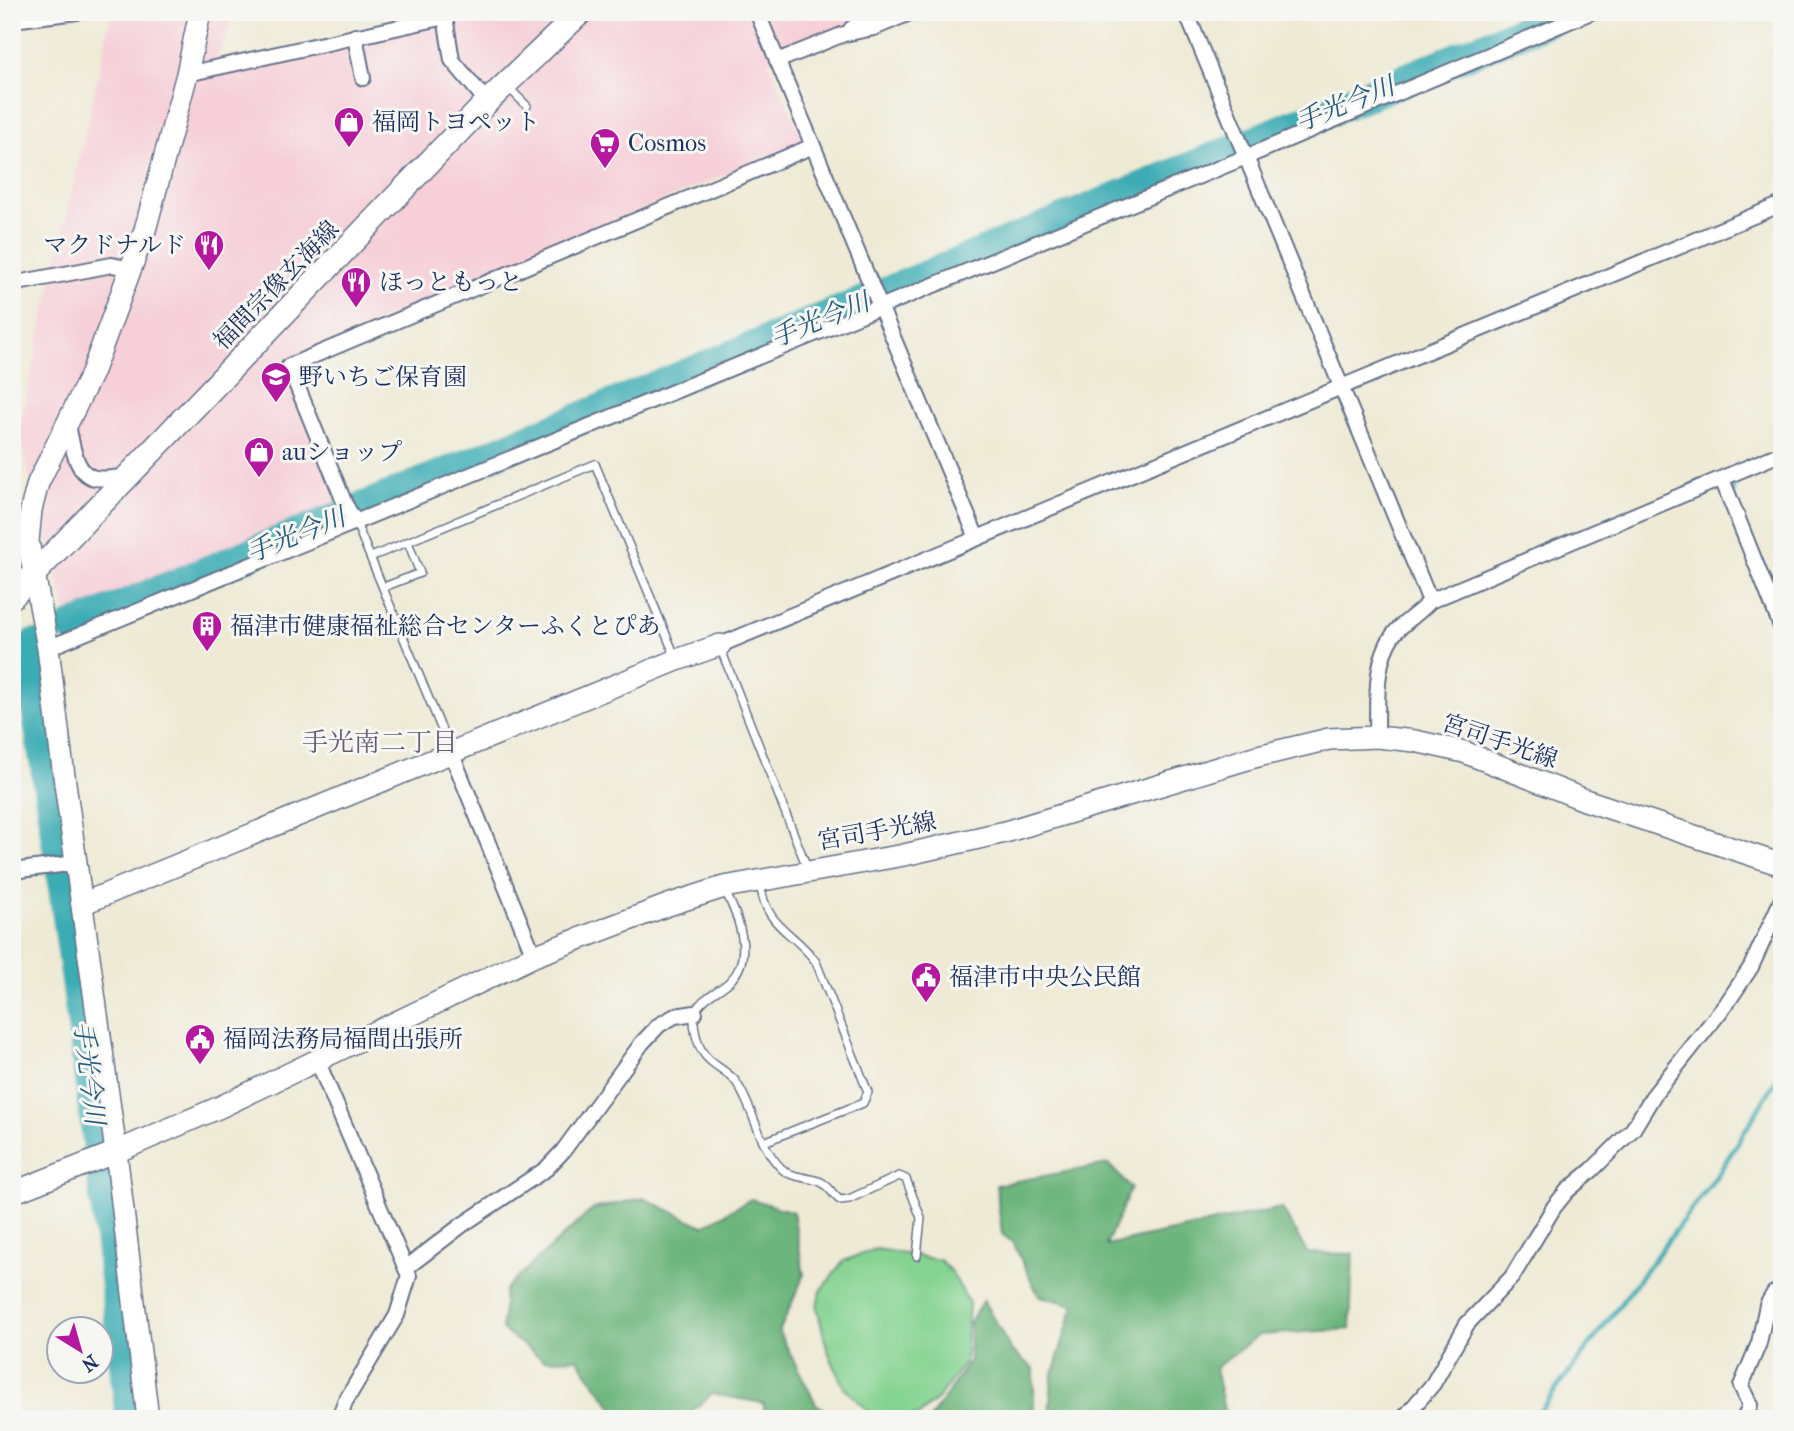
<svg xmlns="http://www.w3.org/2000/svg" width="1794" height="1431" viewBox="0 0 1794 1431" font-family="'IM FELL French Canon','Noto Serif JP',serif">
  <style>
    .built { fill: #f6cfd8 }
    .green { fill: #85d391; stroke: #508178; stroke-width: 2 }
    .forest { fill: #6cb57b; stroke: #44726c; stroke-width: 2 }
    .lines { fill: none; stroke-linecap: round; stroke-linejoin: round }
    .stream { stroke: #3bacb4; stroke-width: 5 }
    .river { stroke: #3bacb4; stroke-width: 32 }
    .lane-casing { stroke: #657088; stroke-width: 10 }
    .street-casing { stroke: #657088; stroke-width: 18 }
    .secondary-casing { stroke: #657088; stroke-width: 24 }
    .primary-casing { stroke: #657088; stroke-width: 26 }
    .lane { stroke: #fff; stroke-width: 7 }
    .street { stroke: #fff; stroke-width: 14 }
    .secondary { stroke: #fff; stroke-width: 21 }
    .primary { stroke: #fff; stroke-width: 23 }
    .labels { text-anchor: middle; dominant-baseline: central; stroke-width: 6; stroke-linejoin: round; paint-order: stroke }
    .poi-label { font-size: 24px; fill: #1b2f5e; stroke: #f6f6f2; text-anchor: start }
    .street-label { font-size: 24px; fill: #1b2f5e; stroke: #f6f6f2 }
    .water-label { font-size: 26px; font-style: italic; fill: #265b7c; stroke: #f6f6f2 }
    .neighbourhood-label { font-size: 26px; fill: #675c76; stroke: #f6f6f2 }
  </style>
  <rect width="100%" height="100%" fill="#f6f6f2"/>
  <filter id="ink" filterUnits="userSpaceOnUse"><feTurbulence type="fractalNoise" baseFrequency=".0143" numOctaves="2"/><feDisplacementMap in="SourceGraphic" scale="14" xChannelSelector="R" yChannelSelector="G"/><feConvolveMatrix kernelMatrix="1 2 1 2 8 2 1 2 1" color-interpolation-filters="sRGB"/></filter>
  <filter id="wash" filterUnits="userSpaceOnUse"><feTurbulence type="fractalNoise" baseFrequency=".00686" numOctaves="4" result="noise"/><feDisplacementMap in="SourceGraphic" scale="28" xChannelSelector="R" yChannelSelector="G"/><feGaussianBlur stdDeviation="1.57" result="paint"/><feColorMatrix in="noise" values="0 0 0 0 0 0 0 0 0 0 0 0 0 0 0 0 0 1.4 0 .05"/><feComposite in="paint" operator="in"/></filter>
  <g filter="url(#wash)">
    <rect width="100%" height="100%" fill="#eeead5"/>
    <polygon class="built" points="112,12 235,12 209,78 430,25 451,12 878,12 768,61 804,141 282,362 337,503 67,614 18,433"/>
    <polygon class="green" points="876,1249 940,1260 952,1273 969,1303 965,1363 936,1400 918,1416 898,1419 874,1417 844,1388 827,1349 817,1307 820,1292 843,1261"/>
    <g class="forest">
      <polygon points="1108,1164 1131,1188 1106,1245 1282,1208 1307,1253 1353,1254 1350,1329 1259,1335 1215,1368 1226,1419 1049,1419 1052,1377 1074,1305 1039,1296 1013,1243 1002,1234 996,1185"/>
      <polygon points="643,1198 703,1226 751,1199 793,1212 804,1275 779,1332 816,1404 839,1419 767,1419 763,1403 712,1394 683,1419 621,1419 577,1358 544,1360 502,1330 505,1289 593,1209"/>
      <polygon points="983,1300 1011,1350 1034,1369 1034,1419 930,1419 970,1360 970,1322"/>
    </g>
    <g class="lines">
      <g class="stream">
        <polyline points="1733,493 1735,481 1782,461"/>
        <polyline points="1534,1419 1718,1174 1782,1071"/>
      </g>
      <g class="river">
        <polyline points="72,627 1569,12"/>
        <path d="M 34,645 L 29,659 C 70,912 103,1165 131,1419"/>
      </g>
    </g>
  </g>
  <g filter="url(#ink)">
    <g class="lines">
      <g class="lane-casing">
        <g id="lane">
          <polyline points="508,87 527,106"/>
          <polyline points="356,523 451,752"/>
          <polyline points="371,557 595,464 675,656"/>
          <polyline points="384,587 420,573 408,542"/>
          <polyline points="720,647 808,870"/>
          <path d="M 760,883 C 766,929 792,929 816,962 L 868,1092 L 863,1103 L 764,1142"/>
          <path d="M 725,891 C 738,916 755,957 730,981 C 719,992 701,997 695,1013 C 692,1024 697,1045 704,1054 C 712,1066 729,1071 736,1082 C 754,1108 758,1145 781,1168 C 791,1178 808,1177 821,1182 C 829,1186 833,1195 840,1200 L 849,1199 L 899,1176 L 906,1179 L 921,1218 L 917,1256"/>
        </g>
      </g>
      <g class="street-casing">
        <g id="street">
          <polyline points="757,12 977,538"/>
          <polyline points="1186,12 1430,601"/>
          <polyline points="12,20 77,12"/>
          <polyline points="851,29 868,17 880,12"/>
          <polyline points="355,36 363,78"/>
          <polyline points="777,61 844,34 874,28 912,12"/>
          <polyline points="187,74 445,17 452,60 487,102"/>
          <polyline points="12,284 112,265 132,269"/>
          <path d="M 68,425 C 72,441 74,474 95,478 C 105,480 118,477 129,476"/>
          <polyline points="1722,479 1782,629"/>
          <polyline points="356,523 345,504 289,366 813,146"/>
          <polyline points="720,645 1782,204"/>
          <polyline points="48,648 1246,157 1591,12"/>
          <path d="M 1377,737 C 1378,705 1373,663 1393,635 C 1403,622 1419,614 1430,601 L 1782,453"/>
          <polyline points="451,752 534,956"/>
          <polyline points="12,871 76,863"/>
          <polyline points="317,1060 409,1276 397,1315 345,1402 339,1419"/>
          <polyline points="406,1268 462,1225 546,1169 563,1151 642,1043 659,1025 675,1016 695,1013"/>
          <polyline points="1403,1419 1433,1384 1467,1324 1512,1277 1554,1207 1567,1191 1592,1170 1633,1129 1653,1096 1727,1003 1751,967 1782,899"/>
          <polyline points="1744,1419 1750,1405 1741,1386 1759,1343 1767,1305 1774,1293 1782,1298"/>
        </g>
      </g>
      <g class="secondary-casing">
        <g id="secondary">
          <polyline points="82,904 677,660 720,645"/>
          <polyline points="12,1193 116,1152 220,1107 534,956 668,905 724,887 904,855 1005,832 1254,757 1329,739 1377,737 1415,741 1464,752 1585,800 1782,865"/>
          <polyline points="148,1419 116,1152 61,754 48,648 28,541 31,510 38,483 92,373 145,230 187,74 200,12"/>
        </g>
      </g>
      <g class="primary-casing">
        <polyline id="primary" points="12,597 487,102 581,12"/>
      </g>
      <use href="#lane" class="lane"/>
      <use href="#street" class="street"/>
      <use href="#secondary" class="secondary"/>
      <use href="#primary" class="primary"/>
    </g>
  </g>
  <defs>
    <g id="shop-pin" transform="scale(1.575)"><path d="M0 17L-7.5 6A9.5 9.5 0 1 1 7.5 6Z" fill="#b5179e" stroke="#f6f6f2"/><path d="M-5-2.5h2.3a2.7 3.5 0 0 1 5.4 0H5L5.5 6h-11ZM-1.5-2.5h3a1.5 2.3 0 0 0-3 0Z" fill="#fff"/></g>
    <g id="supermarket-pin" transform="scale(1.575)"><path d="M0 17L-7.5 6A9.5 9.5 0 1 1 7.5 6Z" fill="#b5179e" stroke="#f6f6f2"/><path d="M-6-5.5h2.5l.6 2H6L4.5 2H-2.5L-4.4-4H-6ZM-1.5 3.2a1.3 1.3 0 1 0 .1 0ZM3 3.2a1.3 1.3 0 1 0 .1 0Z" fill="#fff"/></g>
    <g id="restaurant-pin" transform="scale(1.575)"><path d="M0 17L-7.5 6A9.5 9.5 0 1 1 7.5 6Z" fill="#b5179e" stroke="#f6f6f2"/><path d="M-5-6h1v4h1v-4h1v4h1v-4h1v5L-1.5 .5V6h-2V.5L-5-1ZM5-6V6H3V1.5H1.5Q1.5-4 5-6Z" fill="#fff"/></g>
    <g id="school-pin" transform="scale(1.575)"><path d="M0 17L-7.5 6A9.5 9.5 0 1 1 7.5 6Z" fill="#b5179e" stroke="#f6f6f2"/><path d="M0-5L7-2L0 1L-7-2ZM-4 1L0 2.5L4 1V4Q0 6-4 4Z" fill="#fff"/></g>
    <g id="building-pin" transform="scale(1.575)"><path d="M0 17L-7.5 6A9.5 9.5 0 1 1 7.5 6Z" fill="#b5179e" stroke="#f6f6f2"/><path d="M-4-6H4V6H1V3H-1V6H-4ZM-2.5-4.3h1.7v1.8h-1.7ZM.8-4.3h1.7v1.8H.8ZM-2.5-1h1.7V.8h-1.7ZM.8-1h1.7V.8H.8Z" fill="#fff"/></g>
    <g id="civic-pin" transform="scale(1.575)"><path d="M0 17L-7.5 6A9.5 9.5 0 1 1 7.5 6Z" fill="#b5179e" stroke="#f6f6f2"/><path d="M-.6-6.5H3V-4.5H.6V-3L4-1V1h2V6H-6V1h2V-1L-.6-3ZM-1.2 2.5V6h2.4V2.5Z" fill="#fff"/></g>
  </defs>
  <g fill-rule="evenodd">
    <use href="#shop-pin" x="349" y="122"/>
    <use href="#supermarket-pin" x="605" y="143"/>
    <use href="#restaurant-pin" x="209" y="245"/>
    <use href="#restaurant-pin" x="356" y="282"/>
    <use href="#school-pin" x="276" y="377"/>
    <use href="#shop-pin" x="259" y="452"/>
    <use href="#building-pin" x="207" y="626"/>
    <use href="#civic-pin" x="926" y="977"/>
    <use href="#civic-pin" x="200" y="1039"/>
  </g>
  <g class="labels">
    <g class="poi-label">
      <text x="372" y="122">福岡トヨペット</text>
      <text x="628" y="143">Cosmos</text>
      <text x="186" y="245" text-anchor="end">マクドナルド</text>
      <text x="379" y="282">ほっともっと</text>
      <text x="299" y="377">野いちご保育園</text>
      <text x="282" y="452">auショップ</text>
      <text x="230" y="626">福津市健康福祉総合センターふくとぴあ</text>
      <text x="949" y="977">福津市中央公民館</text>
      <text x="223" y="1039">福岡法務局福間出張所</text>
    </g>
    <g class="street-label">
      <text transform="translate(276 285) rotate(-46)">福間宗像玄海線</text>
      <text transform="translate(1500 741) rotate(19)">宮司手光線</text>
      <text transform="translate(877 831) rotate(-10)">宮司手光線</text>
    </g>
    <g class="water-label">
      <text transform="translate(1345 104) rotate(-22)">手光今川</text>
      <text transform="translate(820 320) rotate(-22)">手光今川</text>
      <text transform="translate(296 535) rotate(-22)">手光今川</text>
      <text transform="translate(89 1073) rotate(83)">手光今川</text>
    </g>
    <g class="neighbourhood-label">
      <text x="380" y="742">手光南二丁目</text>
    </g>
  </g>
  <rect width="1794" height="1431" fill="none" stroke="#f6f6f2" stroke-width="42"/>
  <g transform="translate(80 1350) rotate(143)"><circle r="33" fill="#f6f6f2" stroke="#9ea6b7" stroke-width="2"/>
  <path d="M0-5L12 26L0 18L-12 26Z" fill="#b5179e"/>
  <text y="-10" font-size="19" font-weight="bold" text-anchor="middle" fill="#1b2f5e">N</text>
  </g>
</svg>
